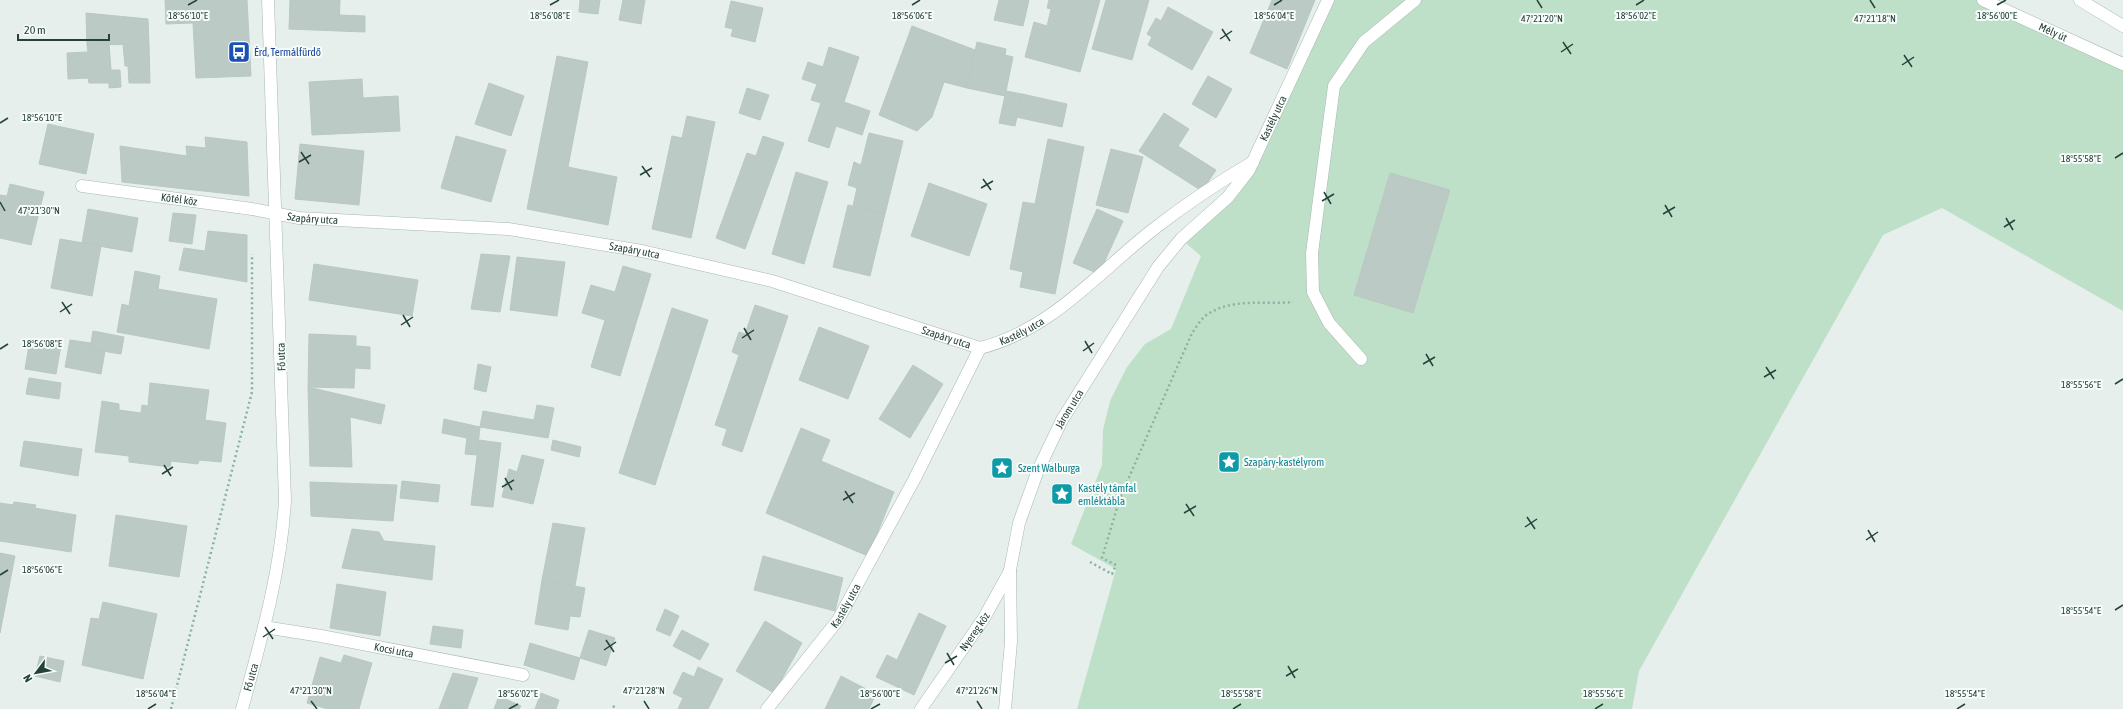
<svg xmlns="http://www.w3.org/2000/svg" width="2123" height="709" viewBox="0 0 2123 709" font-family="'Asap Condensed',sans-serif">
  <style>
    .green { fill: #bfe0c8 }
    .building { fill: #bbcac4; stroke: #b8c9c2 }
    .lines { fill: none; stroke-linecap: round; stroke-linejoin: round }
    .service-casing { stroke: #a8b8b2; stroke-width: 13 }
    .minor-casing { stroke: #a8b8b2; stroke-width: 13 }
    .tertiary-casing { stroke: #a8b8b2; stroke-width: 13 }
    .path { stroke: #86b3a5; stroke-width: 2.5; stroke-dasharray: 2 3; stroke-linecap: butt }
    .service { stroke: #fff; stroke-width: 12 }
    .minor { stroke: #fff; stroke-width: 12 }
    .tertiary { stroke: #fff; stroke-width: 12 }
    .ticks { fill: none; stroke: #24423a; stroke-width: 1.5 }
    .labels { text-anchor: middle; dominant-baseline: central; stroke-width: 4; stroke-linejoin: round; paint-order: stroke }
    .street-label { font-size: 11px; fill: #24423a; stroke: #f7fbf9 }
    .transit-label { font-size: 11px; fill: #164399; stroke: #f7fbf9; text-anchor: start }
    .culture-label { font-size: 11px; fill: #0d838f; stroke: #f7fbf9; text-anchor: start }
    .ticks-label { font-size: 10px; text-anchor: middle; fill: #24423a; stroke: #f7fbf9; stroke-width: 4; stroke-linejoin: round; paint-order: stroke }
  </style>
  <rect width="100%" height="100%" fill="#e6efeb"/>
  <polygon class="green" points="1328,0 1983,0 2123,64 2123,311 1942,208 1883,235 1639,671 1632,709 1077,709 1116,569 1071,544 1102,465 1103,430 1110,401 1127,367 1145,344 1171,329 1201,256 1181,239 1228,197"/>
  <g class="building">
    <polygon points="165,0 247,0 251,76 196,78 193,23 166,24"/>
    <polygon points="290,0 340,0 339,31 289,29"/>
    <polygon points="580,0 600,0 598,14 579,12"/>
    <polygon points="623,0 645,0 641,24 619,20"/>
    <polygon points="999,0 1029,0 1023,26 994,20"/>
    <polygon points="1049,0 1100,0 1080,72 1025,57 1034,22 1047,26 1051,9 1047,8"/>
    <polygon points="1106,0 1149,0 1132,60 1092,49"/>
    <polygon points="1272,0 1315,0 1287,69 1250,53"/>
    <polygon points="731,1 763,8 755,42 731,36 733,29 725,27"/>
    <polygon points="1168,7 1213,32 1192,70 1148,45 1152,37 1147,34 1156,18 1161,21"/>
    <polygon points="86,13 148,19 149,44 87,45"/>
    <polygon points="339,15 365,16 365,32 339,31"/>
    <polygon points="912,26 975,50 967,88 944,82 932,117 917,131 879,115"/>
    <polygon points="977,42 1006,49 1005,55 1013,57 1005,96 967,88"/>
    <polygon points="109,44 111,70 120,70 121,87 109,88 109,83 89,83 88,78 68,79 67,53 88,52 87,45"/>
    <polygon points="123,44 149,44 150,83 129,83 128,66 125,66"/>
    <polygon points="829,47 859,57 844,102 870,111 862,135 836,126 829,148 808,141 821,103 811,100 817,84 802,79 808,62 823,67"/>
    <polygon points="557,56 588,62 568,167 617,177 608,225 527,209"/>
    <polygon points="1208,76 1232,89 1216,118 1192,104"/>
    <polygon points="362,79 363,98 398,96 400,131 312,135 309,82"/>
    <polygon points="489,83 524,96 511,136 475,124"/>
    <polygon points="747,88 769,95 760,120 739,113"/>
    <polygon points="1006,91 1022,94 1015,126 999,123"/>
    <polygon points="1022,94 1067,104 1062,127 1016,117"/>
    <polygon points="1164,113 1189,129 1178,146 1216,170 1202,191 1139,151"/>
    <polygon points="687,116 715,122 691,238 652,229 672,136 682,138"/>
    <polygon points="48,124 94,134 86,174 39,164"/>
    <polygon points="869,133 903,141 885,214 853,206 857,188 848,185 854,162 861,165"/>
    <polygon points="456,136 506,150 491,202 441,188"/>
    <polygon points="763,136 784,143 745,249 716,238 747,153 756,156"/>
    <polygon points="205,137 247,142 249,196 122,182 120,146 187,156 186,146 206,148"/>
    <polygon points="1048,139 1084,147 1055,294 1020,287 1023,272 1010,269 1023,202 1035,204"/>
    <polygon points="300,144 364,151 359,205 295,199"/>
    <polygon points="1111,149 1143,157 1128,213 1096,205"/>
    <polygon points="796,172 828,182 804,264 772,254"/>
    <polygon points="1390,173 1450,190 1413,313 1354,295"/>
    <polygon points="929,183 987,204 969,256 911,236"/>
    <polygon points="10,184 44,192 31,245 0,238 0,195 7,196"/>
    <polygon points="848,205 885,214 870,276 833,267"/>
    <polygon points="88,209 138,218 132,252 82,243"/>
    <polygon points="1097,209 1123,221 1099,274 1073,263"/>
    <polygon points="173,213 196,215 192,244 169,241"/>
    <polygon points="208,231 247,235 247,282 179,270 184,248 205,251"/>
    <polygon points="60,239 101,246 92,296 51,288"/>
    <polygon points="481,254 510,256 500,312 471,309"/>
    <polygon points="517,257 565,262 557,316 510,310"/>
    <polygon points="314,264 418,280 412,316 309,300"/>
    <polygon points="623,266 651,274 620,376 591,367 605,320 582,313 591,285 615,292"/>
    <polygon points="135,271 160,276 158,289 217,299 209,349 117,332 122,304 129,306"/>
    <polygon points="755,305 788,316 742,452 722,445 727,429 715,425 739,355 732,352 739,332 745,334"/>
    <polygon points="672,308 708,320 655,485 619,473"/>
    <polygon points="819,327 869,346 848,399 799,380"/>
    <polygon points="93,331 124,337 121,354 90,349"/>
    <polygon points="309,334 356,336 356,346 370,347 370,369 355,368 354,388 308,387"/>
    <polygon points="30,339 61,345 56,374 25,369"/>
    <polygon points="70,340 91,343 90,349 105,351 101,374 65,367"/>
    <polygon points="478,364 491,367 486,392 474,389"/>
    <polygon points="913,365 943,384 910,438 879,419"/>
    <polygon points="29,378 61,383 59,399 26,394"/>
    <polygon points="150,383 209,390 205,420 226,423 221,462 199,460 198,464 171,461 170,467 129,462 129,456 95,452 102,401 119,404 119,410 141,413 142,405 148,406"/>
    <polygon points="308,387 385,405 381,424 350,417 352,467 310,466"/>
    <polygon points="537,405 554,408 548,438 480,427 483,411 534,420"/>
    <polygon points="444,419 480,427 477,455 465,454 467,438 442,433"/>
    <polygon points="801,428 830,440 821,461 894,492 868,556 766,513"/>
    <polygon points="479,440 501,443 493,507 471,505"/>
    <polygon points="553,440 581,447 579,457 551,450"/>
    <polygon points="24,441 82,449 78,476 20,466"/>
    <polygon points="522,455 544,460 533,504 502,497 509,469 517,472"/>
    <polygon points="402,481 440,485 438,502 400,498"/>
    <polygon points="310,482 397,485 393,521 311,516"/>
    <polygon points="14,502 36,505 35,508 76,515 71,552 0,541 0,503 13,505"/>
    <polygon points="116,515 187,526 179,577 109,566"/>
    <polygon points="553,523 585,528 575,586 542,580"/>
    <polygon points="352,529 379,532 384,541 435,546 432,580 342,568"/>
    <polygon points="0,553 15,556 0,633"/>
    <polygon points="763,556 843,578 835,611 754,590"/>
    <polygon points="542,580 585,588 580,617 570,616 568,630 535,624"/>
    <polygon points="337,584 386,592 380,636 330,628"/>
    <polygon points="103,602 157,614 143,679 82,665 91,618 99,619"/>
    <polygon points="665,609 679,616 670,636 656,630"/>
    <polygon points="919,613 946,626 914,695 876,677 887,655 897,660"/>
    <polygon points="765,621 802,643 774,693 736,671"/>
    <polygon points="433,626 463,630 461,648 430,644"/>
    <polygon points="589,630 615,638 606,666 580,658"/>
    <polygon points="682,630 709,644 700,660 673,646"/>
    <polygon points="530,643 580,658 574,680 524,665"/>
    <polygon points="344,655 372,663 359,709 328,709 307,703 320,657 341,663"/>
    <polygon points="40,656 64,661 60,682 35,676"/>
    <polygon points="698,667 723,679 708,709 678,709 683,698 673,693 683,672 694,677"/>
    <polygon points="453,673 478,678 467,709 442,701"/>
    <polygon points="841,676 876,694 869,709 825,709"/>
    <polygon points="541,693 559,700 556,709 535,709"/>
    <polygon points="499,696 521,706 519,709 494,709"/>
    <polygon points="442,701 465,709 439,709"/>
  </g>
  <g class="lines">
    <g class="service-casing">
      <polyline id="service" points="1361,359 1329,323 1313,292 1312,253 1334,86 1364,42 1415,0"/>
    </g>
    <g class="minor-casing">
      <g id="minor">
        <path id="s1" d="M 1983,0 L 2123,64"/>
        <polyline points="2080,0 2123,26"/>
        <path id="s2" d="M 82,186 L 252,209 L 299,218 L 508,229 L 642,251 L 772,281 L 980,348"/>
        <path id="s3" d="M 980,348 C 1052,330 1098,272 1155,228 C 1186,204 1219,182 1253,162"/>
        <path id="s4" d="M 264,627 L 321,636 L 523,675"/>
        <path id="s5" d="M 767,709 L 838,620 L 915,478 L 980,348"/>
        <path id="s6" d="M 921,709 L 984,618 L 1010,571"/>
        <path id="s7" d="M 1005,709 L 1011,642 L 1010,570 L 1019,523 L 1038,470 L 1062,420 L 1158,267 L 1181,239 L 1228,197 L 1249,170 L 1328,0"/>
      </g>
    </g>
    <g class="tertiary-casing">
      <g id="tertiary">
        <path id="s8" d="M 242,709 C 261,640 281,572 285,500 L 268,0"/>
      </g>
    </g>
    <g class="path">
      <path d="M 1090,562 L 1112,574 L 1116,565 L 1102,558 L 1120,498 L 1192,333 C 1196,328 1200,320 1205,316 C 1231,297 1264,305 1293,302"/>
      <polyline points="613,706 616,709"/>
      <polyline points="171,709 252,392 252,254"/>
    </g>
    <use href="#service" class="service"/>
    <use href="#minor" class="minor"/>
    <use href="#tertiary" class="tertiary"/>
  </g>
  <path class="ticks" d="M 1537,0 L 1542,8M 1870,0 L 1875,8M 188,5 L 197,0M 550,5 L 559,0M 912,5 L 920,0M 1274,5 L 1282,0M 1636,5 L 1644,0M 1997,5 L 2006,0M 1222,29 L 1230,41M 1220,39 L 1232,31M 1563,42 L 1571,54M 1561,52 L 1573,44M 1904,55 L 1912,67M 1902,65 L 1914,57M 0,123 L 8,118M 301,152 L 309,164M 2115,158 L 2123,153M 299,162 L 311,155M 642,166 L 650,177M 640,175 L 652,168M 983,179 L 991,190M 981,188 L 993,181M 1324,192 L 1331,204M 1322,201 L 1334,194M 0,202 L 5,211M 1665,205 L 1672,217M 1663,214 L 1675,207M 2006,218 L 2013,230M 2004,227 L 2015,220M 62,302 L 70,314M 60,312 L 72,304M 403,315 L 410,327M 401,325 L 413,317M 744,328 L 751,340M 742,338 L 754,330M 1085,341 L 1092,353M 0,349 L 8,344M 1083,351 L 1094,343M 1426,354 L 1433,366M 1423,364 L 1435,357M 1766,367 L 1774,379M 1764,377 L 1776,370M 2115,384 L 2123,379M 164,465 L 171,476M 162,474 L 173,467M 505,478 L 512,490M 502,487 L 514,480M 845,491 L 853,503M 843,500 L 855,493M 1186,504 L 1194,516M 1184,513 L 1196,506M 1527,517 L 1535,529M 1525,527 L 1537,519M 1868,530 L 1875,542M 1866,540 L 1878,532M 0,575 L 8,570M 2115,610 L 2123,605M 265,627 L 273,639M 263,637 L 275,629M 606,640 L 614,652M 604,650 L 616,642M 947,653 L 954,665M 945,663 L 957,656M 1288,666 L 1295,678M 1286,676 L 1298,669M 311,701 L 317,709M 644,701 L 649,709M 977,701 L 982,709M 148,709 L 156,704M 509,709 L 518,704M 871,709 L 880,704M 1233,709 L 1241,704M 1595,709 L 1603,704M 1957,709 L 1965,704"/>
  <defs>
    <g id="bus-square" transform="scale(1.15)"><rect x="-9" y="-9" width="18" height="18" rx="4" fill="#1a4fb4" stroke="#f7fbf9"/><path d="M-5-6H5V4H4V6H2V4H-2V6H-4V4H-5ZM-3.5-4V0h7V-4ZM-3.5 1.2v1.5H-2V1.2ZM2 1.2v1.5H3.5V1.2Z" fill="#fff"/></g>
    <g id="sight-square" transform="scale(1.15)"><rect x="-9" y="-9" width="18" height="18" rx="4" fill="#0f9aa8" stroke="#f7fbf9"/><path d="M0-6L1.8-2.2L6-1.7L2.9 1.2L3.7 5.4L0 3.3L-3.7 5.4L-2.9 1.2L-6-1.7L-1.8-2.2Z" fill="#fff"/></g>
  </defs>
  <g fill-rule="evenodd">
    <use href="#bus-square" x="239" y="52"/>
    <use href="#sight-square" x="1229" y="462"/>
    <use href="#sight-square" x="1002" y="468"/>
    <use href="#sight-square" x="1062" y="494"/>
  </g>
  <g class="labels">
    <g class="street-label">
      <text stroke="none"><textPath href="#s1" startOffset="77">Mély út</textPath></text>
      <text stroke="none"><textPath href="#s7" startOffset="670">Kastély utca</textPath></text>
      <text stroke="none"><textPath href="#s2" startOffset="98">Kötél köz</textPath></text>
      <text stroke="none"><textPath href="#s2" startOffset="233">Szapáry utca</textPath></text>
      <text stroke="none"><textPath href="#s2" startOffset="557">Szapáry utca</textPath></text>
      <text stroke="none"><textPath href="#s3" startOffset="45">Kastély utca</textPath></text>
      <text stroke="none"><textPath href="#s2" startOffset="881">Szapáry utca</textPath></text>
      <text transform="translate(281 357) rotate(-92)">Fő utca</text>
      <text stroke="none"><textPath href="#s7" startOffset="312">Járom utca</textPath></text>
      <text stroke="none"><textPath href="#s5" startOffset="130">Kastély utca</textPath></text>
      <text stroke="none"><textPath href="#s6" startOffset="94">Nyereg köz</textPath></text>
      <text stroke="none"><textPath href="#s4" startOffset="132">Kocsi utca</textPath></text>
      <text stroke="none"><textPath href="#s8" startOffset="33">Fő utca</textPath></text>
    </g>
    <g class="transit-label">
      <text x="254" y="52">Érd, Termálfürdő</text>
    </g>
    <g class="culture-label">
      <text x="1244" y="462">Szapáry-kastélyrom</text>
      <text x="1018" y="468">Szent Walburga</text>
      <text x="1078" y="488">Kastély támfal<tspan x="1078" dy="13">emléktábla</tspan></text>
    </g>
  </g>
  <g class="ticks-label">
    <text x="912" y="19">18°56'06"E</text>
    <text x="1274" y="19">18°56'04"E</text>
    <text x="188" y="19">18°56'10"E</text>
    <text x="550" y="19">18°56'08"E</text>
    <text x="1636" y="19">18°56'02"E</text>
    <text x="1997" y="19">18°56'00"E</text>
    <text x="1542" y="22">47°21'20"N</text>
    <text x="1875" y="22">47°21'18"N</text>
    <text x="42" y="121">18°56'10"E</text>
    <text x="2081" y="162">18°55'58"E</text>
    <text x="39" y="214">47°21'30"N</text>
    <text x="42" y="347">18°56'08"E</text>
    <text x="2081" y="388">18°55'56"E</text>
    <text x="42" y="573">18°56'06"E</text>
    <text x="2081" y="614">18°55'54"E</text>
    <text x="311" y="694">47°21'30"N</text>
    <text x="644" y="694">47°21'28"N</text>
    <text x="977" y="694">47°21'26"N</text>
    <text x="156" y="697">18°56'04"E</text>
    <text x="518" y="697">18°56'02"E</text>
    <text x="880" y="697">18°56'00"E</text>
    <text x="1241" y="697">18°55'58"E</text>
    <text x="1603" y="697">18°55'56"E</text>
    <text x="1965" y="697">18°55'54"E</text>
  </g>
  <g transform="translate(36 673) rotate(238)" stroke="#f7fbf9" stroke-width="3" paint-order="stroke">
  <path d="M0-3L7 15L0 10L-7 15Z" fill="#24423a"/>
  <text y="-6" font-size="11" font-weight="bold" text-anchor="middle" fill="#24423a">N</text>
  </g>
  <path d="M18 34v6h91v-6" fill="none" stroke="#24423a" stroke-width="2"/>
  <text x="24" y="34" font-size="12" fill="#24423a" stroke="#f7fbf9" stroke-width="3" paint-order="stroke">20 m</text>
</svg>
